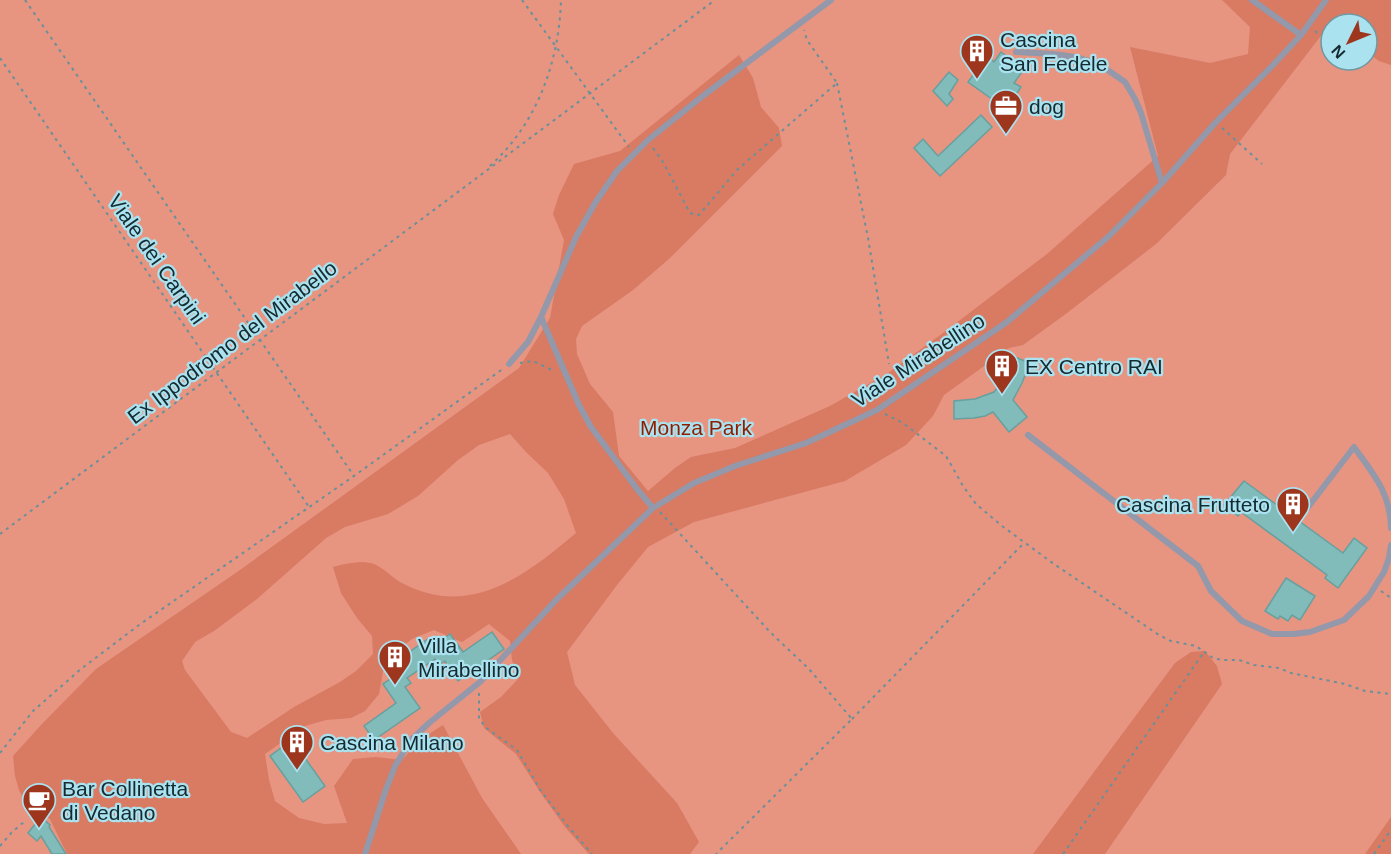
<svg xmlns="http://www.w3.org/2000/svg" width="1391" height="854" viewBox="0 0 1391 854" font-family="Arial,sans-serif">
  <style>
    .green { fill: #e79481; fill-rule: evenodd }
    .forest { fill: #d97a63; fill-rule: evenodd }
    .building { fill: #81bbba; stroke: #66a09f; stroke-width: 1.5 }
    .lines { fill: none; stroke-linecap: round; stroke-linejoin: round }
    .path { stroke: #68919b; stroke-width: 2; stroke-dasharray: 3 4.5; stroke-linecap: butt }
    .service { stroke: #9398aa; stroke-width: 6 }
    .labels { text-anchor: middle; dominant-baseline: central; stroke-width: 4.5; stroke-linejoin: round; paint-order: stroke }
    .poi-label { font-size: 21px; fill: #152b30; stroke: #aae2f0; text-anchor: start }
    .street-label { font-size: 21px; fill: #152b30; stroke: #aae2f0 }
    .park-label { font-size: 21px; fill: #8f1d00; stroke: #aae2f0 }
  </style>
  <rect width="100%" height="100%" fill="#aae2f0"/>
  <path class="green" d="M 0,0 L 1391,0 L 1391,854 L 0,854 ZM 1331,24 L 1367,24 L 1367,60 L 1331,60 Z"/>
  <g class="forest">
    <path d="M 1222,0 L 1391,0 L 1391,65 L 1379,61 L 1367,52 L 1367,24 L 1330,24 L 1230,154 L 1226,175 L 1156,244 L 1067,313 L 1023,345 L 1009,348 L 944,395 L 933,416 L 906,445 L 845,481 L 694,522 L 648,547 L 617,585 L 567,652 L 575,685 L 613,733 L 677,803 L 699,842 L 690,854 L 589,854 L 588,853 L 565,827 L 540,792 L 516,754 L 484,728 L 480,712 L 501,697 L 518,679 L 512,660 L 510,641 L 489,624 L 462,642 L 434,630 L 412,639 L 385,660 L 379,694 L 365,711 L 351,718 L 326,720 L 305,726 L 265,754 L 269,780 L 275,801 L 299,818 L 324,824 L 347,823 L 334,786 L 353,759 L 376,757 L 402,760 L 420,740 L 443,725 L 482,798 L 521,854 L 67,854 L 50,819 L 28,808 L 19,790 L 15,776 L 13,756 L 41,725 L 96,669 L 240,570 L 519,368 L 550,318 L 564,240 L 553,214 L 559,195 L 574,164 L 620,151 L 739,55 L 753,78 L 761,107 L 779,128 L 782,146 L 670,258 L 633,290 L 582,326 L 576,339 L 577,354 L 590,384 L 613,412 L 619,456 L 648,491 L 675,468 L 691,457 L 735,448 L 830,406 L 888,373 L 943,333 L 1047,254 L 1158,156 L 1130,47 L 1210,63 L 1248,54 L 1250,27 ZM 510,434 L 526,452 L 548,473 L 564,499 L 576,533 C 525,576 469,620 400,582 C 392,577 382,567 374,564 C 362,560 344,564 333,567 L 341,593 L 357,618 L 372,636 L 373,654 L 356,671 L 340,682 L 294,707 L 247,738 L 231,732 L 185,670 L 182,661 L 195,642 L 214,631 L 257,599 L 326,538 L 345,527 L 388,514 L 418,496 L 458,460 L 479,445 Z"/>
    <polygon points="1205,651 1217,666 1222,684 1105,854 1033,854 1175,663 1191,652"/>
    <polygon points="1391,817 1391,854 1365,854"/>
  </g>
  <g class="building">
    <polygon points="1001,52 1024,69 1014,83 1021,87 1006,109 968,82 987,56 994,62"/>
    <polygon points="949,72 958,80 949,94 953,99 947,106 933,91"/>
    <polygon points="981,115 992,127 940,176 914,148 923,139 938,156"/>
    <polygon points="1012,356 1030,363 1022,383 1013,400 1027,417 1009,432 993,412 985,416 974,418 954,419 954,401 975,399 994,392 1000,384"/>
    <polygon points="1244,481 1343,553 1354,538 1367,548 1338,588 1325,578 1327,575 1241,512 1238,516 1224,505"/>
    <polygon points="1286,578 1315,596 1300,620 1292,615 1288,621 1280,616 1278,619 1265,611"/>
    <polygon points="492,632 504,649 458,681 445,661 439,665 435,659 407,678 411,683 405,687 420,708 374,740 364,726 396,703 383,684 399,673 392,664 428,639 433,646 450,634 463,652"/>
    <polygon points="292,740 325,786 303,802 270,756"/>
    <polygon points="41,817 50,825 49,827 66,854 52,854 41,836 37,841 28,833"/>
  </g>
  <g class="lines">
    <g class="path">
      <polyline points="25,0 354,476"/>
      <polyline points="522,0 629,147"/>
      <polyline points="1315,31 1331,42"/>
      <polyline points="0,58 309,507"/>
      <polyline points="837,83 868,238 889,364"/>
      <polyline points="1222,128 1262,164"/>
      <polyline points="653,148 663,162 690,213 699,215 737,170 837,83 807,40 804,30"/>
      <path d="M 490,166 C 537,123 559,63 561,0"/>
      <polyline points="520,363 533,361 554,371"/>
      <polyline points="885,414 903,423 946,456 963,486 976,504 1002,526 1054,564 1159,635 1171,641 1196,646 1213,658 1222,660 1239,660 1254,665 1279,668 1291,673 1345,684 1365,691 1391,694"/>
      <polyline points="660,512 771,633 809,669 852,719 716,854"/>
      <polyline points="0,534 715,0"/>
      <polyline points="1381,591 1391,598"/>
      <polyline points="479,693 479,718 485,727 517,750 541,791 567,825 592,854"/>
      <polyline points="852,719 1024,543"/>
      <polyline points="0,753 33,711 81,669 139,625 354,476 504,368"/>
      <polyline points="0,846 12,832 24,822"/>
      <polyline points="1063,854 1204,652"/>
      <polyline points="1374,854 1391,830"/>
    </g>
    <g class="service">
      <polyline points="1252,0 1301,35"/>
      <polyline points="1016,52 1054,54 1075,57 1099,64 1125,82 1135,99 1141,113 1162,183"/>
      <polyline points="541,317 579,405 591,427 637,489 653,508"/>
      <polyline points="509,364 528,342 541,317 576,237 595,203 617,171 648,140 704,95 831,0"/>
      <polyline points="1028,435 1198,566 1211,591 1242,621 1272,634 1293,634 1310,632 1344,620 1369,596 1384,572 1389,558 1391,545"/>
      <path d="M 1302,515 L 1354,447 C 1374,475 1390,492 1391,528"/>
      <polyline points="365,854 385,792 395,766 411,740 429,723 480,682 557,599 653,508 694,483 735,466 806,443 877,410 1007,322 1108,237 1162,183 1216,122 1273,65 1301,35 1326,0"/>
    </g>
  </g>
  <defs>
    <g id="building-pin" transform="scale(1.725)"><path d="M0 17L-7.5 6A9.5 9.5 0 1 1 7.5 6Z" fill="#9e361e" stroke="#aae2f0"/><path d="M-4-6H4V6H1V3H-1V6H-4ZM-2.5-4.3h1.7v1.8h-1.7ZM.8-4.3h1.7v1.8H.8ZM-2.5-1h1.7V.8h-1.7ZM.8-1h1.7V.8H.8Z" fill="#fff"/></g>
    <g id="office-pin" transform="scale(1.725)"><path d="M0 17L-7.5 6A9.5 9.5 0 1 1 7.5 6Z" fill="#9e361e" stroke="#aae2f0"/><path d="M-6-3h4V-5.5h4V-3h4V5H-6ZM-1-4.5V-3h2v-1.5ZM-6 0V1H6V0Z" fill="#fff"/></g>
    <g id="cafe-pin" transform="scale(1.725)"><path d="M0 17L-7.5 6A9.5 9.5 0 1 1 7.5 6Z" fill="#9e361e" stroke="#aae2f0"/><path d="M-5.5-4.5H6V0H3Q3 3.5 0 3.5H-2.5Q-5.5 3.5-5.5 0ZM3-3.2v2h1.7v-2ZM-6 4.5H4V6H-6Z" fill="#fff"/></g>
  </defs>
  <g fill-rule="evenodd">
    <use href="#building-pin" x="977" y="51"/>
    <use href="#office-pin" x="1006" y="106"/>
    <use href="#building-pin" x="1002" y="366"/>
    <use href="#building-pin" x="1293" y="504"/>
    <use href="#building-pin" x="395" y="657"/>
    <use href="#building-pin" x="297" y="742"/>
    <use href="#cafe-pin" x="39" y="800"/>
  </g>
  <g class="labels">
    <g class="poi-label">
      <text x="1000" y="39">Cascina<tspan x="1000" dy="24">San Fedele</tspan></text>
      <text x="1029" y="106">dog</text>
      <text x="1025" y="366">EX Centro RAI</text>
      <text x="1270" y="504" text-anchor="end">Cascina Frutteto</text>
      <text x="418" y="645">Villa<tspan x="418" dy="24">Mirabellino</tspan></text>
      <text x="320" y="742">Cascina Milano</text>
      <text x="62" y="788">Bar Collinetta<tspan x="62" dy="24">di Vedano</tspan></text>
    </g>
    <g class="street-label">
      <text transform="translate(157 259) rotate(55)">Viale dei Carpini</text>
      <text transform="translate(232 342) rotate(-37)">Ex Ippodromo del Mirabello</text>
      <text transform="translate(918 360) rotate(-33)">Viale Mirabellino</text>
    </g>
    <g class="park-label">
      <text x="696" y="427">Monza Park</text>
    </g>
  </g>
  <g transform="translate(1349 42) rotate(227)"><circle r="28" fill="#aae2f0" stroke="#6e99a3" stroke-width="1.5"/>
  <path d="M0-4.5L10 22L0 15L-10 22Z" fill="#9e361e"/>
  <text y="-9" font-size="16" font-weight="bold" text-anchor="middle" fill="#152b30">N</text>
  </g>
</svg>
